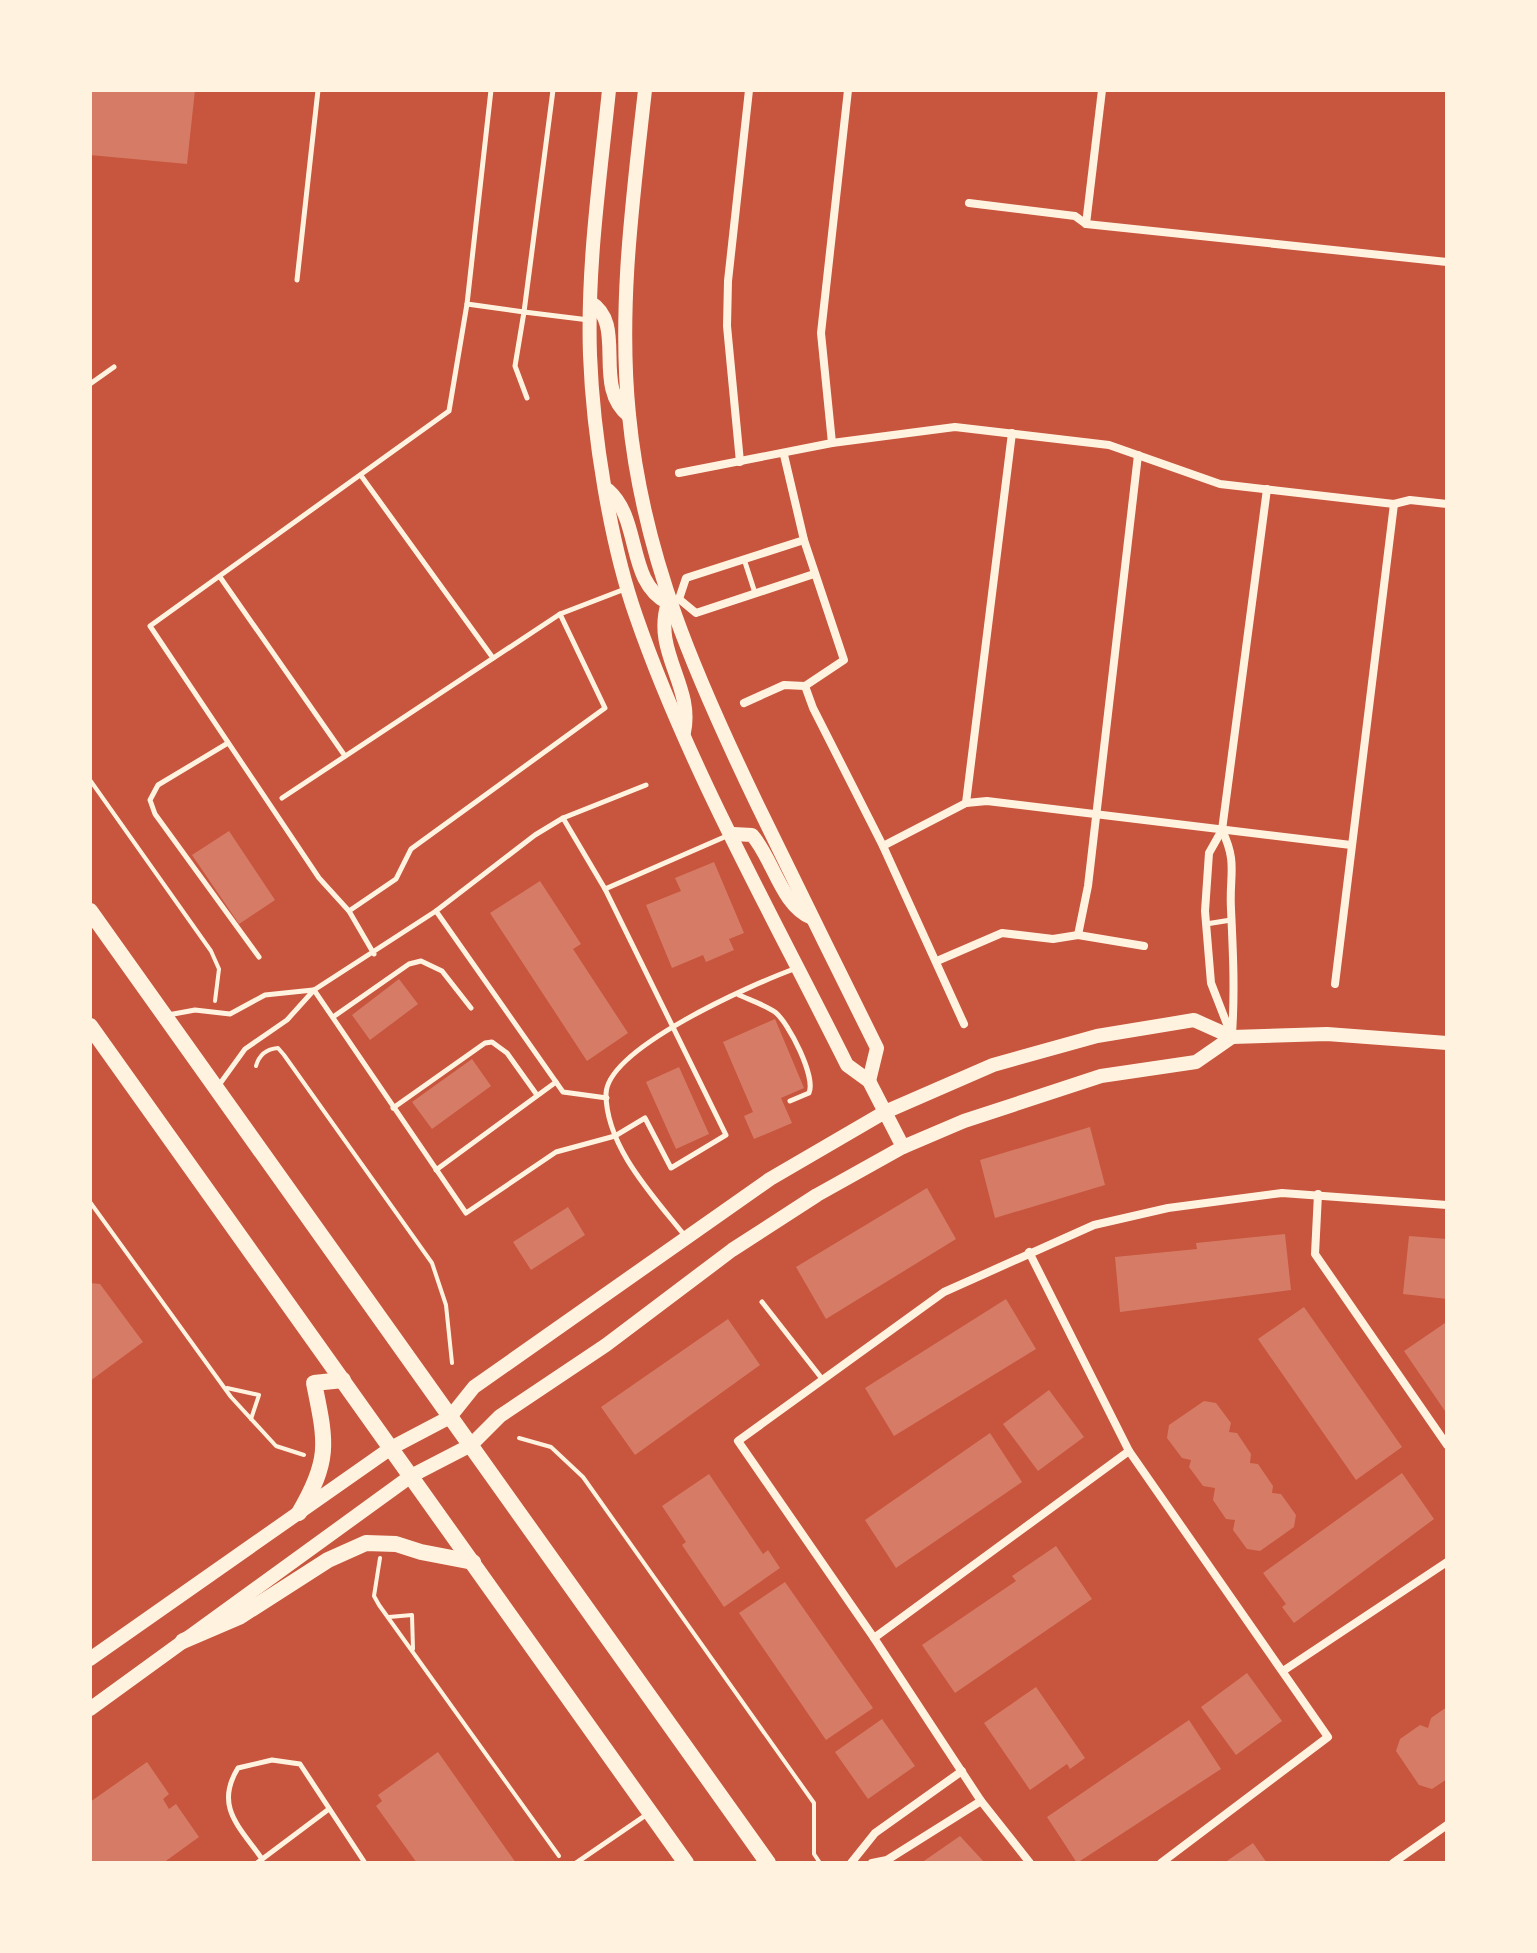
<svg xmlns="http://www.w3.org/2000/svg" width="1537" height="1953" viewBox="0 0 1537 1953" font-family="'Libre Baskerville',serif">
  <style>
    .building { fill: #d67c66 }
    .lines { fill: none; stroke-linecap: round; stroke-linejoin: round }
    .path { stroke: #fff3e0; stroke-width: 4 }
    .service { stroke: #fff3e0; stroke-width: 5 }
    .minor { stroke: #fff3e0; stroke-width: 8 }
    .secondary { stroke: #fff3e0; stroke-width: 14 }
    .trunk { stroke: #fff3e0; stroke-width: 16 }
  </style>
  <rect width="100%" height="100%" fill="#c8553d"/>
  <g class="building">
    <polygon points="90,90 195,90 187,164 90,155"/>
    <polygon points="229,831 275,900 239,924 192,855"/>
    <polygon points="714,862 744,933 729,939 734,950 706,962 703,955 672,968 646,905 681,891 675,878"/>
    <polygon points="540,881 581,944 573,949 628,1033 587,1061 490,913"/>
    <polygon points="399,979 418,1004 370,1040 352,1015"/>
    <polygon points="775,1019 804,1088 781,1098 792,1123 754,1139 744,1116 753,1112 723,1042"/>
    <polygon points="472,1059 491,1086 432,1129 412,1102"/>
    <polygon points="679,1067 709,1134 676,1149 646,1082"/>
    <polygon points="1090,1127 1105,1185 995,1218 980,1160"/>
    <polygon points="927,1188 956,1239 826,1319 796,1267"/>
    <polygon points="568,1207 585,1235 531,1270 513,1242"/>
    <polygon points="1285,1234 1291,1290 1120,1312 1115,1257 1197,1249 1196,1243"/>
    <polygon points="1409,1236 1447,1239 1447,1299 1403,1294"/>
    <polygon points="90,1283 100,1284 143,1342 90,1381"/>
    <polygon points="1006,1299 1036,1349 894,1436 865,1388"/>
    <polygon points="1304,1307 1402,1447 1356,1480 1258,1339"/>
    <polygon points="728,1319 760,1365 635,1455 601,1407"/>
    <polygon points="1445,1323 1447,1326 1447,1414 1404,1351"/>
    <polygon points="1049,1390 1084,1437 1038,1471 1003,1424"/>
    <polygon points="1204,1401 1216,1403 1231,1423 1229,1432 1237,1433 1251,1454 1250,1463 1258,1464 1273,1486 1272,1493 1281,1494 1296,1515 1294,1527 1260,1551 1247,1549 1233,1530 1235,1520 1226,1519 1213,1500 1215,1488 1203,1486 1189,1467 1191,1460 1182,1458 1167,1438 1169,1425"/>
    <polygon points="990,1433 1022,1482 896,1568 865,1520"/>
    <polygon points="1402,1473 1434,1519 1294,1623 1282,1607 1286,1604 1263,1573"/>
    <polygon points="709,1474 763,1554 768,1550 780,1568 724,1607 682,1545 686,1542 662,1506"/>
    <polygon points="1056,1546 1092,1599 955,1693 922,1645 1016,1581 1012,1576"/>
    <polygon points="785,1582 873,1708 826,1740 739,1613"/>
    <polygon points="1247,1673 1282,1721 1236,1755 1201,1707"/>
    <polygon points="1036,1687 1085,1758 1070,1769 1067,1764 1030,1790 984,1723"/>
    <polygon points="1447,1707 1447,1779 1432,1789 1419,1785 1396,1751 1400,1739 1420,1725 1428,1728 1431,1718"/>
    <polygon points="882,1719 915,1766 868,1799 835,1752"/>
    <polygon points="1189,1720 1221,1769 1077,1863 1047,1817"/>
    <polygon points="438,1752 516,1863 417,1863 376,1806 382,1801 378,1795"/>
    <polygon points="147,1762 169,1794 163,1799 169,1809 176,1804 199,1837 163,1863 90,1863 90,1802"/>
    <polygon points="960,1836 985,1863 921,1863"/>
    <polygon points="1253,1843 1267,1863 1224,1863"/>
  </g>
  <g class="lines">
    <g class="path">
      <polyline points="90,780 211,951 219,969 215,1001"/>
      <path d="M 256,1066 C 259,1055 266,1049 278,1048 L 284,1055 L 432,1263 L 446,1305 L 452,1363"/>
      <polyline points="90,1202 231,1397 276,1446 304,1455"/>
      <polyline points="227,1388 259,1395 251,1419"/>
      <polyline points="519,1438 551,1447 583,1477 814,1803 814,1854 820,1863"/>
      <polyline points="380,1558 374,1596 379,1605 559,1856"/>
      <polyline points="389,1617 412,1615 413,1649"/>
    </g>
    <g class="service">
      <polyline points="491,90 467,304 524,312 553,90"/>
      <polyline points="297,280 318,90"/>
      <polyline points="90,384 114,367"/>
      <polyline points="527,398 515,366 524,312 589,320"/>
      <polyline points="362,477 493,658"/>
      <polyline points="744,559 755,593"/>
      <polyline points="220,577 345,756"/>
      <polyline points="228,743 158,785 150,800 155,814 259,957"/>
      <polyline points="282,798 560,614 625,589"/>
      <polyline points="605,889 729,835"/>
      <polyline points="349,911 319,878 150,626 449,411 467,304"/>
      <polyline points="436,911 563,1092 607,1098"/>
      <polyline points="1206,924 1231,920"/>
      <polyline points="374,954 349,911 396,879 411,849 605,708 560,614"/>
      <polyline points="314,990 466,1213 556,1152 615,1136 645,1118 671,1168 726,1135 605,889 563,818 646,785"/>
      <path d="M 739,995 C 750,1000 765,1005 775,1012 C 789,1023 816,1077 809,1093 L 790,1101"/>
      <polyline points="168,1015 195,1010 230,1014 265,995 313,990"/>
      <polyline points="333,1017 409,964 421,961 442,971 471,1008"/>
      <polyline points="219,1085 245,1049 287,1020 314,990 436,911 535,835 563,818"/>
      <polyline points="393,1108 485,1043 492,1042 507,1053 537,1095"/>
      <polyline points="436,1170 556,1082"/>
      <path d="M 685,1236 C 654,1197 606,1147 606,1094 C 607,1048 753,984 794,969"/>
      <polyline points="762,1302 823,1380"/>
      <path d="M 262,1859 C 240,1827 214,1807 238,1768 L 272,1760 L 300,1764 L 365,1863"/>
      <polyline points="257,1863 329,1809"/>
      <polyline points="576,1863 646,1815"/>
    </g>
    <g class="minor">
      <polyline points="969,203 1075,216 1086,224 1447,262"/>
      <polyline points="1086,224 1102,90"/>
      <polyline points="832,443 821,333 848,90"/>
      <polyline points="740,462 727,326 728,281 749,90"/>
      <polyline points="679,473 832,443 955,427 1109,445 1220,484 1394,504 1410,500 1447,504"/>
      <polyline points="679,599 686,578 804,540"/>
      <polyline points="679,599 696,613 814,574"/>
      <polyline points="805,686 813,708 883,846 964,1024"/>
      <polyline points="744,703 784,685 805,686 844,660 804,540 784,455"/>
      <polyline points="966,803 1012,433"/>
      <path d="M 1222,830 C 1238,864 1229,874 1231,909 C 1233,952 1235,991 1232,1034"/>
      <polyline points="883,846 966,803 987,801 1351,845"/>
      <polyline points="1078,935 1088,886 1138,455"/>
      <polyline points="937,961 1002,933 1053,939 1078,935 1144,946"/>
      <polyline points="1335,984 1394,504"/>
      <polyline points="1232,1037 1211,983 1205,911 1209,853 1222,830 1267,489"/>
      <polyline points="1318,1194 1315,1254 1447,1445"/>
      <polyline points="1029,1252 1129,1451"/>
      <polyline points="874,1638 738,1441 944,1292 1094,1225 1168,1208 1282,1193 1447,1205"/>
      <polyline points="1283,1671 1447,1562"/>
      <polyline points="851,1863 875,1833 962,1771"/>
      <polyline points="872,1863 887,1860 981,1801"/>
      <polyline points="1030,1863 981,1801 874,1638 1129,1451 1328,1737 1161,1863"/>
      <polyline points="1393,1863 1447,1825"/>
    </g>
    <g class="secondary">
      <path d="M 609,90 C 600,178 587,266 590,355 C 593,434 610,542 636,616 C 689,769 775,920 847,1065 L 869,1081 L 903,1147"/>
      <path d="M 645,90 C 633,198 618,306 629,415 C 643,558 696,677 757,804 C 796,885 837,967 877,1048 L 869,1081"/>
      <path d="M 590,302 C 628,324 591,386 629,416"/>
      <path d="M 608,490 C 642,520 626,582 668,603 C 652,651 694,686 684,732"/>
      <path d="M 733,834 L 752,835 C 773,858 781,906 812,918"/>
      <polyline points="90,1659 391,1448 450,1417 474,1387 770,1179 885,1112 993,1065 1097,1036 1194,1020 1232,1037 1327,1034 1447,1043"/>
      <polyline points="90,1709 411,1476 471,1445 500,1416 606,1345 732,1250 817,1195 903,1147 964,1121 1101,1076 1196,1062 1232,1037"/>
    </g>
    <g class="trunk">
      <polyline points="90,911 768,1863"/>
      <polyline points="90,1026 686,1863"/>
      <path d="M 299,1513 C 331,1459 326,1442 314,1383 L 343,1380"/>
      <polyline points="183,1641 239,1617 328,1560 366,1543 396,1544 421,1552 473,1562"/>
    </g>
  </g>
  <rect width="1537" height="1953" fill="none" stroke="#fff3e0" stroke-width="184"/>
</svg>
